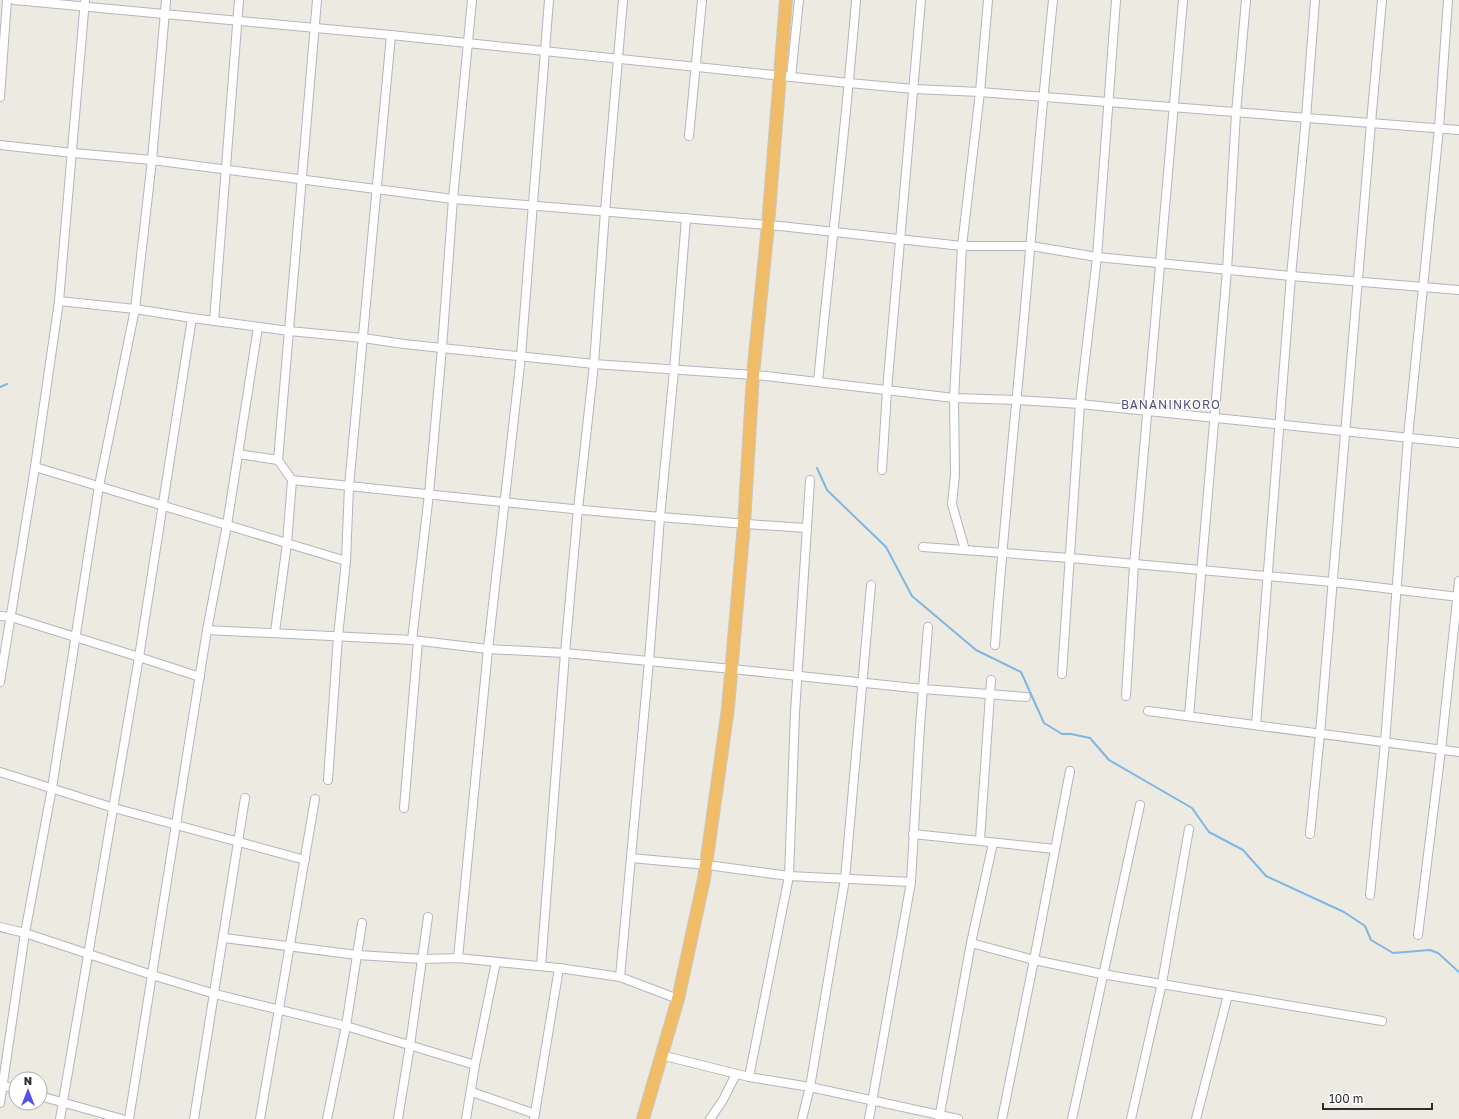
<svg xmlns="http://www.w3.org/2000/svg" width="1459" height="1119" viewBox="0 0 1459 1119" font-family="'Golos Text',sans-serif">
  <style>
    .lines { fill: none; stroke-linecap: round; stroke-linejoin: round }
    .stream { stroke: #7eb7e5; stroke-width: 2 }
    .minor-casing { stroke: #b4b4bf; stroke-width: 10 }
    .highway-casing { stroke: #c8c8c8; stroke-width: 14 }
    .minor { stroke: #fff; stroke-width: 8 }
    .highway { stroke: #f1bc68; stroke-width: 12 }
    .labels { text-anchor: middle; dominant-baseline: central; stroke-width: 3; stroke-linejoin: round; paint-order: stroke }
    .quarter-label { font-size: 12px; letter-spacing: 1px; fill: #50517a; stroke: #fff }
  </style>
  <rect width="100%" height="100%" fill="#edeae1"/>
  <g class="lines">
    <g class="stream">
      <polyline points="0,387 7,384"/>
      <polyline points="817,468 827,490 886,547 912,596 976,650 1021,672 1044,723 1062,734 1071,734 1090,738 1109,760 1192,808 1209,832 1243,850 1266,876 1344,912 1365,926 1371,940 1393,953 1430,950 1438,953 1459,972"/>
    </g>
    <g class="minor-casing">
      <g id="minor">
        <polyline points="14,0 391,35 849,83 914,89 980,92 1108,102 1459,130"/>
        <polyline points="791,77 799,0"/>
        <polyline points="0,97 7,0"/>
        <polyline points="689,136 702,0"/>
        <polyline points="0,145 73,153 152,160 453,199 780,226 962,246 1031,246 1097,257 1291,276 1459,290"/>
        <polyline points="59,301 135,309 192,318 289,331 363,338 404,344 594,364 766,376 954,398 1017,400 1080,404 1459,443"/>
        <polyline points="214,321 239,0"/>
        <path d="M 818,382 C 830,255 846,128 856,0"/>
        <polyline points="238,454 278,460 292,480 287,543 275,632"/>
        <polyline points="278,460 317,0"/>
        <polyline points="35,467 346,561"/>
        <polyline points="882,470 887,390 921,0"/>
        <path d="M 292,480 C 463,498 635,517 806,528"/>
        <polyline points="923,547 1070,558 1333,582 1459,597"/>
        <polyline points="965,550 952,504 955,475 954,398 962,246 980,92 988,0"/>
        <polyline points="0,616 11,617 139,657 200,677"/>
        <polyline points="207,630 412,640 488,649 565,653 732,669 923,689 1026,697"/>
        <polyline points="412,640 429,494 442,348 453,199 472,0"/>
        <path d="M 995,645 C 1003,532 1015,420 1025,308 C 1034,205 1042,102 1053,0"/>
        <polyline points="1062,674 1080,404 1097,257 1116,0"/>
        <polyline points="0,682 35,467 59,301 85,0"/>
        <polyline points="1126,696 1134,565 1183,0"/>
        <polyline points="1148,711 1459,752"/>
        <polyline points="1189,716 1227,270 1236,113 1246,0"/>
        <polyline points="1256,725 1291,276 1306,118 1315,0"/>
        <polyline points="0,772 114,808 305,860"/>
        <polyline points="328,780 338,636 346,561 349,486 391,35"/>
        <polyline points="404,808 418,641"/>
        <polyline points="913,834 1055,849"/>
        <polyline points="1310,834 1320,734 1371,123 1382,0"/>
        <polyline points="980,840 991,680"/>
        <polyline points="631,858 707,865 789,876 911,882"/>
        <polyline points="1370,895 1385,743 1408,437 1439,128 1448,0"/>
        <polyline points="0,927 25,933 152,975 215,994 346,1026 475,1065"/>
        <polyline points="1418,935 1441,750 1459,581"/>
        <polyline points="224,938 357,955 423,959 458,958 559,968 620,977 678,999"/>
        <polyline points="971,943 1034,960 1102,974 1382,1021"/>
        <polyline points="458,958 488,649 521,356 549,0"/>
        <polyline points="541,966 565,653 578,509 594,364 605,211 623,0"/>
        <polyline points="620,977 649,661 660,517 674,370 686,218"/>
        <polyline points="661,1055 749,1077 810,1087 958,1119"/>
        <polyline points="749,1077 789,876 795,713 810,480"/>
        <polyline points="0,1085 16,1089"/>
        <polyline points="472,1092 535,1114"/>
        <polyline points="40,1096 122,1119"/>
        <polyline points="0,1103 25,933 52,788 99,486 135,309 152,160 166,0"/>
        <polyline points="60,1119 139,657 192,318"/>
        <polyline points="129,1119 207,630 227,525 258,327"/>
        <polyline points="194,1119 245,798"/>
        <polyline points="260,1119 315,799"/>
        <polyline points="327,1119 346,1026 362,923"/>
        <polyline points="398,1119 410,1045 428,917"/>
        <polyline points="466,1119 475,1065 496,962"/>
        <polyline points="534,1119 559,968"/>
        <polyline points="710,1119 723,1100 736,1074"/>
        <polyline points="802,1119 810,1087 845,879 871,585"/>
        <polyline points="869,1119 911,882 920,726 928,627"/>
        <polyline points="939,1119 971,943 993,843"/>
        <polyline points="1002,1119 1034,960 1070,771"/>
        <polyline points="1072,1119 1140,805"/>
        <polyline points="1131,1119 1162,983 1189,829"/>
        <polyline points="1196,1119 1228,995"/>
      </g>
    </g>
    <g class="highway-casing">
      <polyline id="highway" points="643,1119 678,999 704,879 728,708 744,524 753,375 768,225 786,0"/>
    </g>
    <use href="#minor" class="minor"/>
    <use href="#highway" class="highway"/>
  </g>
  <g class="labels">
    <g class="quarter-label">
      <text x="1171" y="404">BANANINKORO</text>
    </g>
  </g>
  <g transform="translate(28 1091)"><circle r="19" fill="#ffffff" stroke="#ababab"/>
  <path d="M0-3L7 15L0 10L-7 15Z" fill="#5051eb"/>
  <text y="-6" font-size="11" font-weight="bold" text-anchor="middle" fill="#2d2d2d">N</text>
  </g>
  <path d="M1323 1103v6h109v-6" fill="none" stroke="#2d2d2d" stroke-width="2"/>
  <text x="1329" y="1103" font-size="12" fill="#2d2d2d" stroke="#ffffff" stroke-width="3" paint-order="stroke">100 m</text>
</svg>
